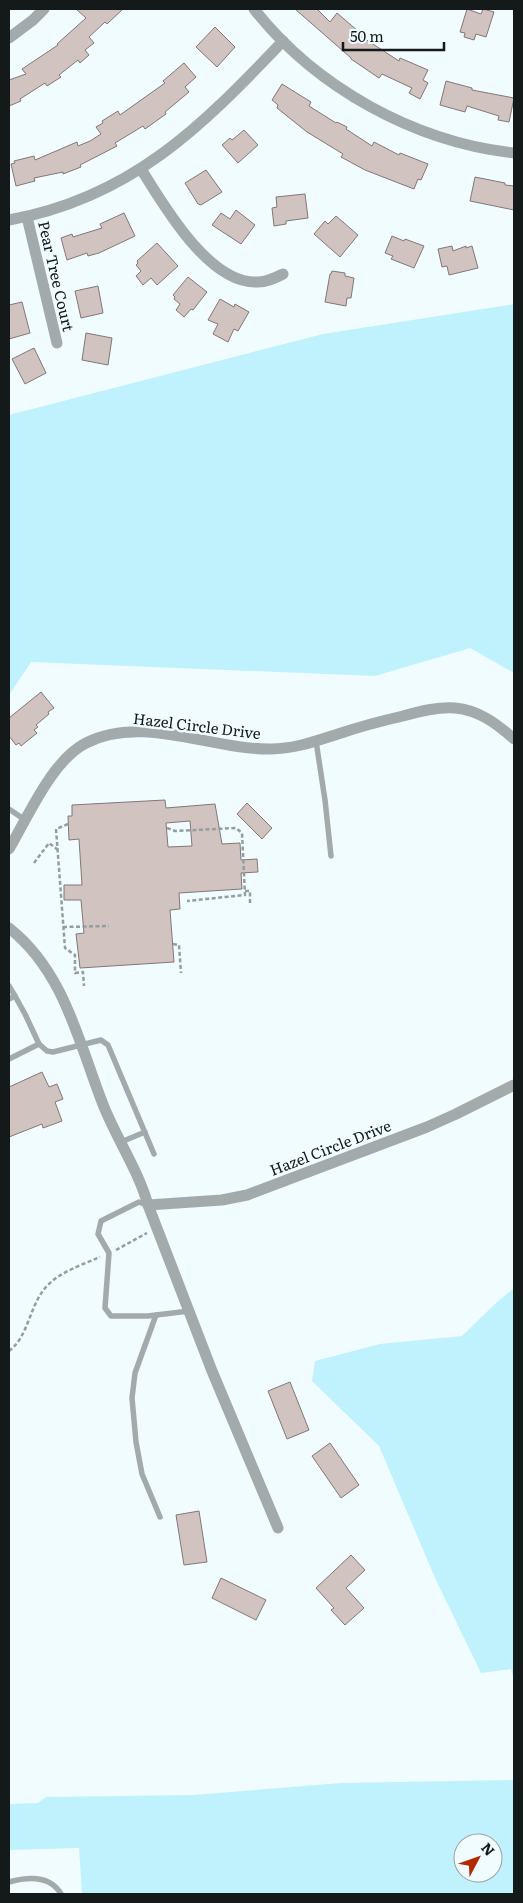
<svg xmlns="http://www.w3.org/2000/svg" width="523" height="1903" viewBox="0 0 523 1903" font-family="Literata,serif">
  <style>
    .green { fill: #bff2fc; fill-rule: evenodd }
    .building { fill: #d1c3c0; stroke: #847774; fill-rule: evenodd }
    .lines { fill: none; stroke-linecap: round; stroke-linejoin: round }
    .path { stroke: #949d9f; stroke-width: 2.5; stroke-dasharray: 4 2.5; stroke-linecap: butt }
    .lane { stroke: #a3aaab; stroke-width: 5.5 }
    .street { stroke: #a3aaab; stroke-width: 11 }
    .labels { text-anchor: middle; dominant-baseline: central; stroke-width: 5; stroke-linejoin: round; paint-order: stroke }
    .street-label { font-size: 15px; fill: #14191a; stroke: #f0fcff }
  </style>
  <rect width="100%" height="100%" fill="#f0fcff"/>
  <g class="green">
    <polygon points="514,304 514,673 470,648 375,676 31,662 9,695 9,415 323,334"/>
    <polygon points="514,1288 514,1680 511,1669 481,1673 436,1580 379,1446 312,1381 315,1361 380,1344 462,1336 495,1304"/>
    <path d="M 514,1780 L 514,1894 L 82,1894 L 79,1848 L 9,1850 L 9,1804 L 38,1803 L 46,1797 L 193,1795 L 341,1783 ZM 463,1843 L 493,1843 L 493,1873 L 463,1873 Z"/>
  </g>
  <g class="building">
    <polygon points="76,9 123,9 107,24 105,22 89,37 94,43 85,50 89,55 80,63 78,60 59,75 61,77 47,86 45,83 20,99 21,101 9,106 9,80 26,74 22,69 58,45 57,44 86,18"/>
    <polygon points="295,9 317,9 330,22 337,13 358,31 356,33 399,61 400,58 428,70 423,80 428,83 420,99 409,93 412,88 382,74 379,78 351,59 351,58"/>
    <polygon points="467,9 481,14 483,9 494,12 486,37 476,34 474,40 464,37 465,33 460,32"/>
    <polygon points="215,27 235,47 217,67 196,47"/>
    <polygon points="184,63 196,77 185,87 189,92 165,112 166,114 145,129 143,126 115,143 117,146 80,165 81,167 63,174 63,172 34,178 35,181 16,186 11,164 15,163 14,161 34,156 35,160 77,142 78,146 90,141 101,134 96,127 103,123 102,121 118,111 120,115 165,83 163,81"/>
    <polygon points="446,81 472,88 472,90 514,98 509,122 498,120 499,116 467,106 465,112 440,105"/>
    <polygon points="282,84 311,102 309,106 336,123 337,122 347,127 346,129 372,146 374,142 399,155 400,153 428,164 421,180 418,179 414,189 365,170 341,157 343,154 307,132 277,108 278,105 272,100"/>
    <polygon points="244,130 258,145 238,163 222,145 230,138 232,140"/>
    <polygon points="206,170 222,192 201,205 198,204 185,183"/>
    <polygon points="475,177 505,183 505,185 514,186 514,210 470,201"/>
    <polygon points="305,194 308,218 286,221 286,224 274,226 272,208 277,207 276,197"/>
    <polygon points="236,210 255,225 241,244 212,225 221,213 230,219"/>
    <polygon points="124,213 135,236 99,253 88,256 87,253 67,260 61,238 72,234 73,237 102,228 100,224"/>
    <polygon points="336,216 358,235 340,257 314,234 325,221 328,224"/>
    <polygon points="392,236 404,241 405,239 424,246 414,268 391,259 393,256 385,253"/>
    <polygon points="157,243 178,266 157,285 151,278 143,285 136,276 141,271 136,265 138,263 137,261"/>
    <polygon points="452,246 453,251 466,246 466,248 472,246 478,268 449,275 447,266 442,267 438,249"/>
    <polygon points="332,271 345,273 345,276 354,278 351,298 347,298 346,306 325,302 330,274 331,274"/>
    <polygon points="188,277 207,292 193,310 191,309 184,317 176,310 180,304 174,299 175,297 173,295"/>
    <polygon points="98,286 103,313 81,318 75,291"/>
    <polygon points="220,299 234,307 235,304 249,312 238,331 234,329 228,342 213,334 218,324 208,320"/>
    <polygon points="22,302 30,333 9,339 9,305"/>
    <polygon points="86,333 112,338 108,365 82,360"/>
    <polygon points="34,348 46,373 25,384 12,359"/>
    <polygon points="41,692 54,708 48,712 49,714 36,725 38,727 34,730 37,733 21,746 19,743 16,745 9,736 9,718"/>
    <path d="M 165,800 L 166,808 L 215,804 L 222,844 L 240,843 L 241,860 L 257,859 L 258,872 L 241,873 L 242,889 L 179,893 L 180,909 L 170,910 L 174,962 L 80,968 L 76,934 L 84,933 L 81,900 L 64,900 L 64,885 L 82,885 L 79,839 L 69,840 L 68,816 L 72,816 L 72,805 ZM 190,821 L 192,846 L 168,847 L 166,823 Z"/>
    <polygon points="247,803 272,828 262,839 237,814"/>
    <polygon points="42,1072 49,1087 57,1084 63,1099 55,1102 62,1121 43,1128 42,1124 9,1137 9,1087"/>
    <polygon points="290,1382 309,1430 287,1439 268,1391"/>
    <polygon points="330,1443 359,1485 341,1498 312,1456"/>
    <polygon points="199,1511 207,1562 184,1565 176,1515"/>
    <polygon points="351,1555 365,1570 346,1588 364,1608 345,1625 331,1610 334,1608 316,1588"/>
    <polygon points="221,1578 266,1600 256,1620 212,1598"/>
  </g>
  <g class="lines">
    <g class="path">
      <polyline points="68,824 56,829 65,948 75,955 75,973 83,972 84,986"/>
      <polyline points="167,828 175,831 236,828 242,833 245,895 187,901"/>
      <polyline points="34,863 49,843 58,850"/>
      <polyline points="245,891 250,891 250,904"/>
      <polyline points="63,927 109,926"/>
      <polyline points="173,944 179,945 181,973"/>
      <polyline points="116,1250 147,1233"/>
      <path d="M 9,1351 C 29,1336 29,1306 46,1287 C 59,1272 82,1265 100,1257"/>
    </g>
    <g class="lane">
      <polyline points="316,741 325,800 331,856"/>
      <polyline points="9,809 25,820"/>
      <polyline points="9,986 15,996 9,999"/>
      <polyline points="15,996 25,1014 39,1044 47,1051 53,1052 101,1040 108,1045 154,1154"/>
      <polyline points="9,1059 39,1044"/>
      <polyline points="121,1142 145,1132"/>
      <polyline points="147,1205 139,1202 101,1221 98,1234 109,1253 105,1308 111,1316 148,1316 189,1311"/>
      <polyline points="156,1315 135,1373 132,1398 136,1442 142,1474 160,1517"/>
      <path d="M 9,1882 C 27,1877 50,1875 61,1894"/>
    </g>
    <g class="street">
      <path d="M 254,9 C 316,88 415,142 514,153"/>
      <polyline points="9,38 33,20 44,9"/>
      <path d="M 141,169 C 163,204 209,285 258,282 C 267,282 275,278 283,274"/>
      <polyline points="27,217 57,343"/>
      <path d="M 9,220 C 131,198 201,127 283,41"/>
      <path d="M 9,849 C 28,817 52,760 86,743 C 142,714 211,750 271,749 C 294,749 316,741 338,734 C 359,727 381,721 403,716 C 421,711 437,707 455,708 C 479,710 497,724 514,739"/>
      <path d="M 9,928 C 65,972 79,1044 104,1107 C 118,1141 138,1170 148,1205 L 212,1371 L 278,1528"/>
      <polyline points="148,1205 222,1200 247,1195 427,1127 456,1114 514,1085"/>
    </g>
  </g>
  <g class="labels">
    <g class="street-label">
      <text transform="translate(57 276) rotate(77)">Pear Tree Court</text>
      <text transform="translate(197 725) rotate(7)">Hazel Circle Drive</text>
      <text transform="translate(330 1147) rotate(-21)">Hazel Circle Drive</text>
    </g>
  </g>
  <rect width="523" height="1903" fill="none" stroke="#14191a" stroke-width="20"/>
  <g transform="translate(478 1858) rotate(49)"><circle r="24" fill="#f0fcff" stroke="#98a1a3"/>
  <path d="M0-4L9 19L0 12L-9 19Z" fill="#b42906"/>
  <text y="-8" font-size="14" font-weight="bold" text-anchor="middle" fill="#14191a">N</text>
  </g>
  <path d="M343 42v8h101v-8" fill="none" stroke="#14191a" stroke-width="2.5"/>
  <text x="350" y="42" font-size="15" fill="#14191a" stroke="#f0fcff" stroke-width="4" paint-order="stroke">50 m</text>
</svg>
